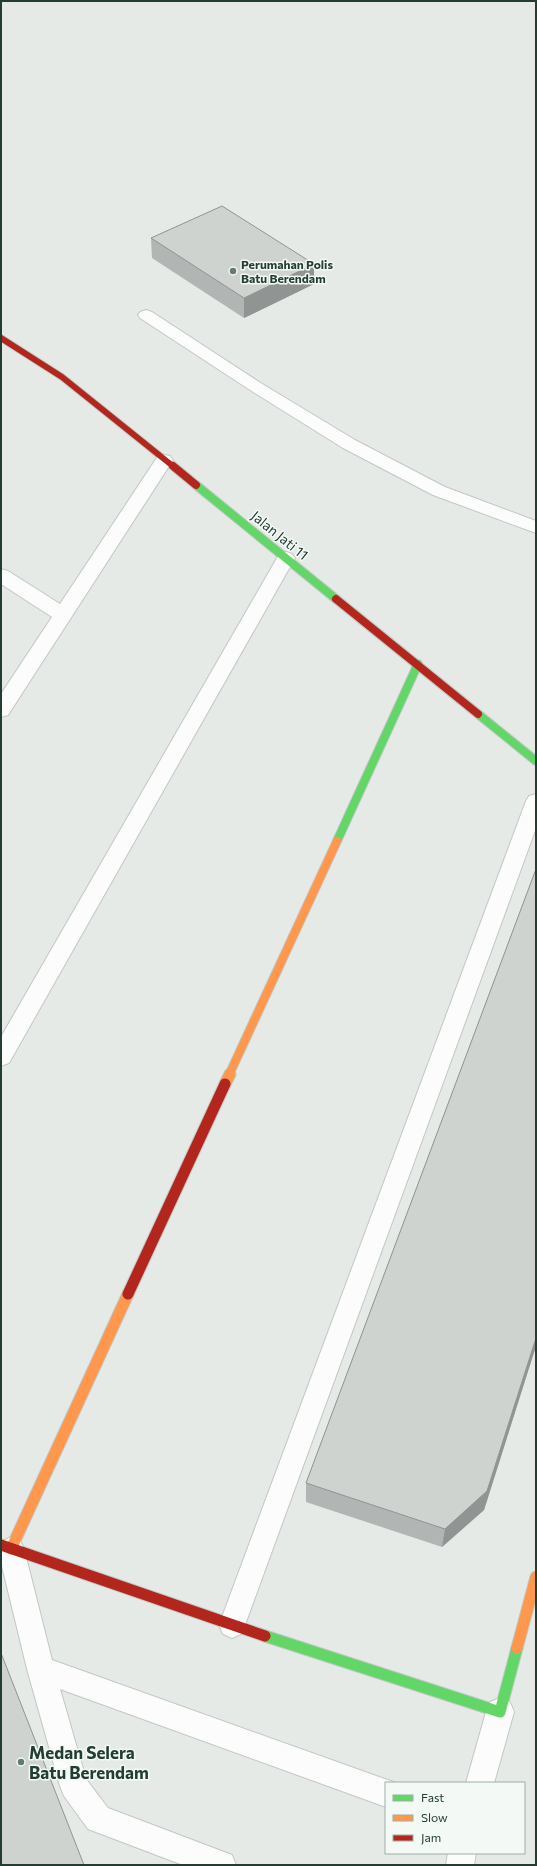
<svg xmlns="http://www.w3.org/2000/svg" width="537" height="1866" viewBox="0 0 537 1866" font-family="Commissioner,sans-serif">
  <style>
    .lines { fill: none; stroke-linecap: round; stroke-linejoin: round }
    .lane-casing { stroke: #c2c7c4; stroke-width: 2 }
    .street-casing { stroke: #c2c7c4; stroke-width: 2 }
    .fast-far1-casing { stroke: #c1c8c4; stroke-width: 10 }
    .fast-casing { stroke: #c1c8c4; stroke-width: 13 }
    .slow-far1-casing { stroke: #c1c8c4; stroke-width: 10 }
    .slow-casing { stroke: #c1c8c4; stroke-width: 13 }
    .jam-far2-casing { stroke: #c1c8c4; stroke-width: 8 }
    .jam-far1-casing { stroke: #c1c8c4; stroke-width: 10 }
    .jam-casing { stroke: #c1c8c4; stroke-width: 13 }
    .lane { fill: #fbfcfb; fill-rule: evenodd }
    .street { fill: #fbfcfb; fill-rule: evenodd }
    .fast-far1 { stroke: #63d668; stroke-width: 8 }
    .fast { stroke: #63d668; stroke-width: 11 }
    .slow-far1 { stroke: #ff974d; stroke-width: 8 }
    .slow { stroke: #ff974d; stroke-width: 11 }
    .jam-far2 { stroke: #b3261e; stroke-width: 6 }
    .jam-far1 { stroke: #b3261e; stroke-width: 8 }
    .jam { stroke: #b3261e; stroke-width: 11 }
    .wall { fill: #b1b5b3 }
    .shaded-wall { fill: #909492 }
    .building { fill: #ced3d0; stroke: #909492 }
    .poi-dot { fill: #677a72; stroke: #f3f9f5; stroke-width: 1.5 }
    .labels { text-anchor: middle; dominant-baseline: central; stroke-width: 3; stroke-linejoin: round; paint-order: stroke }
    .far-poi-label { font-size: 12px; font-weight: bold; fill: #233d33; stroke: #f3f9f5; text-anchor: start }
    .street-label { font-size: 14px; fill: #233d33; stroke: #f3f9f5 }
    .near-poi-label { font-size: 17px; font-weight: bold; fill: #233d33; stroke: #f3f9f5; text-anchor: start }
  </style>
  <rect width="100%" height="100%" fill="#e5eae7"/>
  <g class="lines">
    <g class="lane-casing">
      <g id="lane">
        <polygon points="146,310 152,312 259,382 355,440 445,487 536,521 536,533 433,495 343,448 247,388 140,318 138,315 140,312"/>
        <polygon points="286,552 292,554 295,558 9,1063 1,1066 1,1037 277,558 280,554"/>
        <polygon points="536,794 536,828 245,1625 241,1634 232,1638 223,1634 219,1625 526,801 529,796"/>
        <polygon points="11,1537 20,1540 24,1549 52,1660 396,1783 386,1783 386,1807 60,1689 86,1779 108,1808 232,1855 236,1865 183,1865 88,1829 64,1796 60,1786 27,1669 1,1562 1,1542"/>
        <polygon points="500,1698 510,1702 514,1712 494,1783 466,1783 486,1712 490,1702"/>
        <polygon points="448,1853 476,1853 474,1865 446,1865"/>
      </g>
    </g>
    <g class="street-casing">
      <polygon id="street" points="164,455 170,456 173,460 8,715 1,717 1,694 52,617 1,584 1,569 8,571 60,604 158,456"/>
    </g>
    <g class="fast-far1-casing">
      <g id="fast-far1">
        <polyline points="196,485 336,599"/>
        <polyline points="478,714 536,761"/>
        <polyline points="337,841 418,664"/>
      </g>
    </g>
    <g class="fast-casing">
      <polyline id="fast" points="265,1636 500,1712 517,1648"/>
    </g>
    <g class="slow-far1-casing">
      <polyline id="slow-far1" points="229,1075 337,841"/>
    </g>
    <g class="slow-casing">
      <g id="slow">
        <polyline points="225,1084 230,1074"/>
        <polyline points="11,1549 128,1294"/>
        <polyline points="517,1648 536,1577"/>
      </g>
    </g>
    <g class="jam-far2-casing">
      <polyline id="jam-far2" points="1,338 62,377 174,467"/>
    </g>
    <g class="jam-far1-casing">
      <g id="jam-far1">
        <polyline points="173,466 196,485"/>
        <polyline points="336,599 478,714"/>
      </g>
    </g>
    <g class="jam-casing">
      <g id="jam">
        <polyline points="128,1294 225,1084"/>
        <polyline points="1,1545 265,1636"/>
      </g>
    </g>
    <use href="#lane" class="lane"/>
    <use href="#street" class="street"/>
    <use href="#fast-far1" class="fast-far1"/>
    <use href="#fast" class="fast"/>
    <use href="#slow-far1" class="slow-far1"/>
    <use href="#slow" class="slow"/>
    <use href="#jam-far2" class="jam-far2"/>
    <use href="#jam-far1" class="jam-far1"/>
    <use href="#jam" class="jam"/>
  </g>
  <g class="wall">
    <polygon points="151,238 314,264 314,284 244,318 152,258"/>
    <polygon points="536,869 536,1346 484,1510 442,1547 306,1502 306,1483"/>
  </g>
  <g class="shaded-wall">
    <polygon points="314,264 314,284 244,318 244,298"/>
    <polygon points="536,1338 536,1346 484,1510 442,1547 445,1529"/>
  </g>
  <g class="building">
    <polygon points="222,206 314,264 244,298 151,238"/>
    <polygon points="536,869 536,1338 487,1491 445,1529 306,1483"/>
    <polygon points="1,1653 84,1865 1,1865"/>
  </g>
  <g class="poi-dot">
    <circle cx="233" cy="271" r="4"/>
    <circle cx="21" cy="1762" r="4"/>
  </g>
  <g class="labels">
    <g class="far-poi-label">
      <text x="241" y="264">Perumahan Polis<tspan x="241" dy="14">Batu Berendam</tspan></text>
    </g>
    <g class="street-label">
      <text transform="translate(280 535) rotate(39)">Jalan Jati 11</text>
    </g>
    <g class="near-poi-label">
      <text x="29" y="1752">Medan Selera<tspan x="29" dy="20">Batu Berendam</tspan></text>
    </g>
  </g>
  <rect width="537" height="1866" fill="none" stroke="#233d33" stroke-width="4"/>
  <rect x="385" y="1782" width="140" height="72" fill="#f3f9f5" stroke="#a0aea7"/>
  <rect x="393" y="1795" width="20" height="6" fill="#63d668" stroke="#a0aea7"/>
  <text x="421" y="1802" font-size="12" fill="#233d33">Fast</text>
  <rect x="393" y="1815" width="20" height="6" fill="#ff974d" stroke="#a0aea7"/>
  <text x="421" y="1822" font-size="12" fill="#233d33">Slow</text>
  <rect x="393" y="1835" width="20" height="6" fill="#b3261e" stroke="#a0aea7"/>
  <text x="421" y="1842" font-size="12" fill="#233d33">Jam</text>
</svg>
